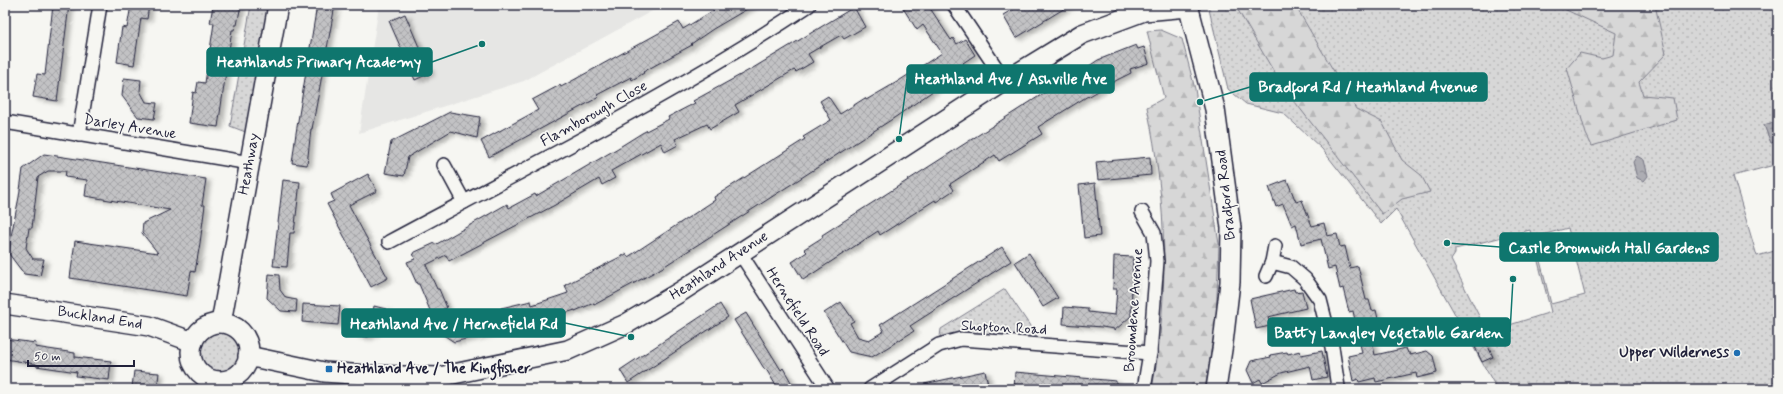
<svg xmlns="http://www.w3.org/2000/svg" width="1783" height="394" viewBox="0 0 1783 394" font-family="Mynerve,sans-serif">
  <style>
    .built { fill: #e6e6e4 }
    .green { fill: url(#green-dots); stroke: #7c7c89; fill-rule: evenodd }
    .forest { fill: url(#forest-firs); stroke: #7c7c89 }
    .water { fill: url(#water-ripples); stroke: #757583 }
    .building { fill: url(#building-cross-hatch); stroke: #22223b; filter: url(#shadow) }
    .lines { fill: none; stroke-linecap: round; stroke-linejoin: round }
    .street-casing { stroke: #22223b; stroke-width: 16 }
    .secondary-casing { stroke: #22223b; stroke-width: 22 }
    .street { stroke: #f6f6f2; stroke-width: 13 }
    .secondary { stroke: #f6f6f2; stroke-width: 19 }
    .poi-dot { fill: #1f6fb2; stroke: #f6f6f2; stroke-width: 1.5 }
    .labels { text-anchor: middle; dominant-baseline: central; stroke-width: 3.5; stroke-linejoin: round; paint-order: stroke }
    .street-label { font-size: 15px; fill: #22223b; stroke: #f6f6f2 }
    .poi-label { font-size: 15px; font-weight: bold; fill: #22223b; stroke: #f6f6f2; text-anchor: end }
    .leader { fill: none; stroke: #0f766e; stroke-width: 1.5 }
    .callout-dot { fill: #0f766e; stroke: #f6f6f2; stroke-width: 1.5 }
    .callout { fill: #0f766e; stroke: #0f766e; stroke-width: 1.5 }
    .callout-label { font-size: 16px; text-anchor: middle; font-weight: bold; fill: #fff }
  </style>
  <defs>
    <pattern id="green-dots" width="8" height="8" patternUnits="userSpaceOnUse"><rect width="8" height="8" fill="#d7d7d7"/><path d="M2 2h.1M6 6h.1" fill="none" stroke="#b8b8b9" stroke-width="1.8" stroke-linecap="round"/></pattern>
    <pattern id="forest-firs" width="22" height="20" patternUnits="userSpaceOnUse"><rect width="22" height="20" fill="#d7d7d7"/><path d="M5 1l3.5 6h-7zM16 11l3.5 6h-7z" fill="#b8b8b9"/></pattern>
    <pattern id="water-ripples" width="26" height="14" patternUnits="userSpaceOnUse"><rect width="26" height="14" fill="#adadb3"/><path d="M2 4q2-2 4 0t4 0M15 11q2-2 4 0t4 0" fill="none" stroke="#8c8c93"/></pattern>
    <pattern id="building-cross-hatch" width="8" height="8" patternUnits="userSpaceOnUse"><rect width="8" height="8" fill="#c2c2c4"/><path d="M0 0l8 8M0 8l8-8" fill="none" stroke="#a6a6a9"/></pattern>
    <filter id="shadow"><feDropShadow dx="4.5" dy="2.5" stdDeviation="2" flood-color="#0004"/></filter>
  </defs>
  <rect width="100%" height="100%" fill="#f6f6f2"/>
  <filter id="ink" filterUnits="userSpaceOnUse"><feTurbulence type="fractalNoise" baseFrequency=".025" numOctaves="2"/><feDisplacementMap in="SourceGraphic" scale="8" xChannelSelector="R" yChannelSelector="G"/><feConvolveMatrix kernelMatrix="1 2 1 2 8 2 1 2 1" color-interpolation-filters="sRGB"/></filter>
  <g filter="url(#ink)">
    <polygon class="built" points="379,5 663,5 524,81 359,133"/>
    <g class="green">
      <polygon points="251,5 270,5 248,133 230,126"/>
      <path d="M 1208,5 L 1778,5 L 1778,121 L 1764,125 L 1771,143 L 1778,141 L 1778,164 L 1733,176 L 1757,256 L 1778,250 L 1778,389 L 1497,389 L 1396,209 L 1381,224 L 1322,149 L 1283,113 L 1246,104 L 1228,89 ZM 1568,228 L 1585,295 L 1551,304 L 1534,237 ZM 1530,230 L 1551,312 L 1487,332 L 1451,260 L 1455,254 L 1455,249 Z"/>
      <polygon points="1005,289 1043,345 939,345 941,329"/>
      <circle cx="220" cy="352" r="19"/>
    </g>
    <g class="forest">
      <polygon points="1235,5 1295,5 1356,109 1382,122 1402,160 1421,175 1430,192 1402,199 1382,214 1281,84"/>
      <polygon points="1561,5 1655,5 1666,54 1639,82 1643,95 1673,98 1677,120 1592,146 1586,134 1567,68 1580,53 1602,58 1613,55 1616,33 1564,9"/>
      <path d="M 1161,30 L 1182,39 L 1195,89 L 1219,244 L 1216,322 L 1205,389 L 1152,389 C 1170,293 1167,203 1147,107 L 1164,98 L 1147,31 Z"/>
    </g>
    <g class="water">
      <polygon points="1778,121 1778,141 1771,143 1764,125"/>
      <polygon points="1637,156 1644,160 1648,176 1644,181 1637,178 1633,162"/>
    </g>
    <g class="building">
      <polygon points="53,5 69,5 57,101 33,97 37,74 45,75"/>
      <polygon points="131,5 149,5 147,19 141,18 134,65 117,62 122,27 127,28"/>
      <polygon points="213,5 241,5 237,25 235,25 234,30 232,30 218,127 189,123 193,92 196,93 198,82 205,83 214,23 210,23"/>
      <polygon points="317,5 335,5 312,129 311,129 307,165 292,163 296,133"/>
      <polygon points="712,5 754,5 713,29 691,44 692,45 643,72 644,73 632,80 631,77 597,95 599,97 489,157 481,141 538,110 532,100 560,85 561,87 679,22 683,29 714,10"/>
      <polygon points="901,5 928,5 951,40 953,38 957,44 965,39 975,55 963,63 966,68 894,118 660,269 594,305 594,303 575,311 575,310 536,322 536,325 517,331 506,333 505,329 454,342 439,332 419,284 417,284 407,262 415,259 413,253 435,243 435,245 507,204 509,208 535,194 536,196 618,148 642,133 669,119 668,117 695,103 693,101 753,68 854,7 865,27 844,39 841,35 808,54 813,62 796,72 794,70 735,105 739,112 710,129 707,124 675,139 678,145 665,152 661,143 611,171 615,178 602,185 599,179 555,205 449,261 446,255 426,265 437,289 439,289 447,308 442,310 447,324 455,328 471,326 469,319 501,310 501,308 531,301 532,305 568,293 565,285 626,254 628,257 715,200 714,197 805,139 803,137 831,120 820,101 828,96 840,114 865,98 866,100 897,82 942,53 923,25 917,30"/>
      <polygon points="1020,5 1070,5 1016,38 1003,15"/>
      <polygon points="405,14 430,73 415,80 389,21"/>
      <polygon points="1136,45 1138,49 1144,47 1149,63 1130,69 1131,73 1117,80 1088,97 1088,96 1038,127 1042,134 999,161 995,155 950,184 954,190 936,202 935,200 880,235 878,231 803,280 792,262 807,252 804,249 823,237 822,235 1066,79 1067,81 1098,60"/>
      <polygon points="124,78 141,80 140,91 146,102 157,103 154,119 138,117 122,96"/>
      <polygon points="450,112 480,117 477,138 451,131 408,157 404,176 385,173 391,142"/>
      <polygon points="44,154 206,179 202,205 205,205 200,243 195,272 191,271 187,296 70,278 75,241 158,253 142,233 143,223 170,210 85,196 87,180 65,177 66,171 48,171 38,177 32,228 29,228 26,248 33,259 44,259 40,276 24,274 9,254 11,236 19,197 23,169"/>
      <polygon points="1150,157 1151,175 1098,180 1096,162"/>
      <polygon points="368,174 377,191 349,205 388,278 371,287 327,204 334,201 331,194"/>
      <polygon points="283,180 300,182 294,233 290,233 287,267 273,266"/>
      <polygon points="1287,180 1296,202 1302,200 1312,226 1324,223 1327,236 1337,234 1340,247 1345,246 1350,268 1358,266 1366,300 1369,300 1372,311 1376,310 1380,328 1370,331 1375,355 1406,348 1408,353 1410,353 1410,355 1427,351 1433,356 1437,373 1417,378 1416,373 1376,382 1375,378 1359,382 1358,379 1353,381 1348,356 1362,353 1353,311 1349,312 1343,288 1340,289 1335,267 1328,269 1321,239 1301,244 1296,224 1292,226 1283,204 1276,207 1269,187"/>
      <polygon points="1095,183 1100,236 1084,238 1079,185"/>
      <polygon points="1002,247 1011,261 910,326 914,331 872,357 849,352 824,313 841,302 854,321 850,323 858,337 869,340 884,331 880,325"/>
      <polygon points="1029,253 1058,298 1043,307 1015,262"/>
      <polygon points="1114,256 1133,257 1131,316 1114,331 1114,329 1102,327 1063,324 1064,307 1088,309 1088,312 1115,315 1117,289 1113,289"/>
      <polygon points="269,274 279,275 280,290 286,298 297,300 296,312 281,311 267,298"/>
      <polygon points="1294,289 1295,292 1302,291 1306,308 1268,317 1270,326 1256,329 1250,299"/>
      <polygon points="303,304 340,306 338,325 302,322"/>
      <polygon points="720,304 728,317 628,383 620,370"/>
      <polygon points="374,306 386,309 385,323 368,337 355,335 356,322 364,323 372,317"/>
      <polygon points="746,313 781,370 783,368 795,389 778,389 766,369 765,370 734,320"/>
      <polygon points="5,339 36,343 35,347 75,353 75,357 111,361 109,380 76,376 77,372 36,366 36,364 5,359"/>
      <polygon points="1486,342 1493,357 1482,362 1475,347"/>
      <polygon points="1300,351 1301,355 1322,351 1327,377 1313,380 1310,366 1281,373 1262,383 1260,379 1253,383 1247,370 1251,361 1271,357 1270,355 1287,352 1288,354"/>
      <polygon points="134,371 159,373 157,389 132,387"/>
      <polygon points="985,371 989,389 925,389 924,384"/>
      <polygon points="1015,372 1116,381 1116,389 1014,389"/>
    </g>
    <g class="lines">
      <g class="street-casing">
        <g id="street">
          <polyline points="954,5 1005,81"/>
          <polyline points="5,122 250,163"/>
          <polyline points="79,135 100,5"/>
          <polyline points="444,165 464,202"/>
          <polyline points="1142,212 1154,233 1157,261 1150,353 1144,389"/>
          <path d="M 389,242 C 530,166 675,94 809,5"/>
          <polyline points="740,253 828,389"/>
          <polyline points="1272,262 1291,267 1305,279 1320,300 1332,347 1338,387 1339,389"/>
          <polyline points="1266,276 1272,262 1275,246"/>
          <polyline points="870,389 939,345 961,339 1150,353"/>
        </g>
      </g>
      <g class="secondary-casing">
        <g id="secondary">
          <polyline points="1188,5 1215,109 1231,228 1230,282 1223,343 1216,389"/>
          <polyline points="5,304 149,326 193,342"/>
          <polyline points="221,323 278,5"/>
          <circle cx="220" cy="352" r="29"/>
          <polyline points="248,356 324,372 366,375 439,377 568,350 626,324 680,292 1005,81 1082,34 1144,11 1188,7"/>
        </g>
      </g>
      <use href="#street" class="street"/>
      <use href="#secondary" class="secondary"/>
    </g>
  </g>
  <g class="poi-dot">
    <circle cx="1737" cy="353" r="4"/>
    <rect x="325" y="365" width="8" height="8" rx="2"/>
  </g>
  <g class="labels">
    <g class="street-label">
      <text transform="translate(594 114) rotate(-29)">Flamborough Close</text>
      <text transform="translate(130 127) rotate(9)">Darley Avenue</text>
      <text transform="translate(249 164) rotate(-80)">Heathway</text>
      <text transform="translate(1226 195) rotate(-96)">Bradford Road</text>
      <text transform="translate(719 266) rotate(-33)">Heathland Avenue</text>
      <text transform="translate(1134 310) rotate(-86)">Broomdene Avenue</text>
      <text transform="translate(797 312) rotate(57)">Hernefield Road</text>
      <text transform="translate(100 318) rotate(9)">Buckland End</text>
      <text transform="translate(1004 328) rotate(3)">Shopton Road</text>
    </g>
    <g class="poi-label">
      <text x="1729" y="353">Upper Wilderness</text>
      <text x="337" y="369" text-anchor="start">Heathland Ave / The Kingfisher</text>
    </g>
  </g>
  <path class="leader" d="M482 44L432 62M899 139L907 79M1200 102L1250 87M1447 243L1500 247M631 337L565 323M1513 279L1510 332"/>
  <g class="callout-dot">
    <circle cx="482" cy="44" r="4"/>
    <circle cx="899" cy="139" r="4"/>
    <circle cx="1200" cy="102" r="4"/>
    <circle cx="1447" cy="243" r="4"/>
    <circle cx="631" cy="337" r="4"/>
    <circle cx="1513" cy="279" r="4"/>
  </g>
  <g class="callout">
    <rect x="207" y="48" width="225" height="28" rx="4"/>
    <rect x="907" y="65" width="207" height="28" rx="4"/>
    <rect x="1250" y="73" width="237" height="28" rx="4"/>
    <rect x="1500" y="233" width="218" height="28" rx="4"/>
    <rect x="342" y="309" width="223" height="28" rx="4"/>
    <rect x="1268" y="318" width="242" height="28" rx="4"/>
  </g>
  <g class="callout-label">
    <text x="319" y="67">Heathlands Primary Academy</text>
    <text x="1011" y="84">Heathland Ave / Ashville Ave</text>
    <text x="1368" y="92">Bradford Rd / Heathland Avenue</text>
    <text x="1609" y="253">Castle Bromwich Hall Gardens</text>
    <text x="454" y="329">Heathland Ave / Hernefield Rd</text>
    <text x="1389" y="338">Batty Langley Vegetable Garden</text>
  </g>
  <rect width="1783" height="394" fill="none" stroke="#f6f6f2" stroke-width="20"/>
  <rect x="10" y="10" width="1763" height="374" fill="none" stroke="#22223b" stroke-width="1.5" filter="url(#ink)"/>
  <path d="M28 360v6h106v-6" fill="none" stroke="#22223b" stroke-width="2"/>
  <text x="34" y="360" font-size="12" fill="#22223b" stroke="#f6f6f2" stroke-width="3" paint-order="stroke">50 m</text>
</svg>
